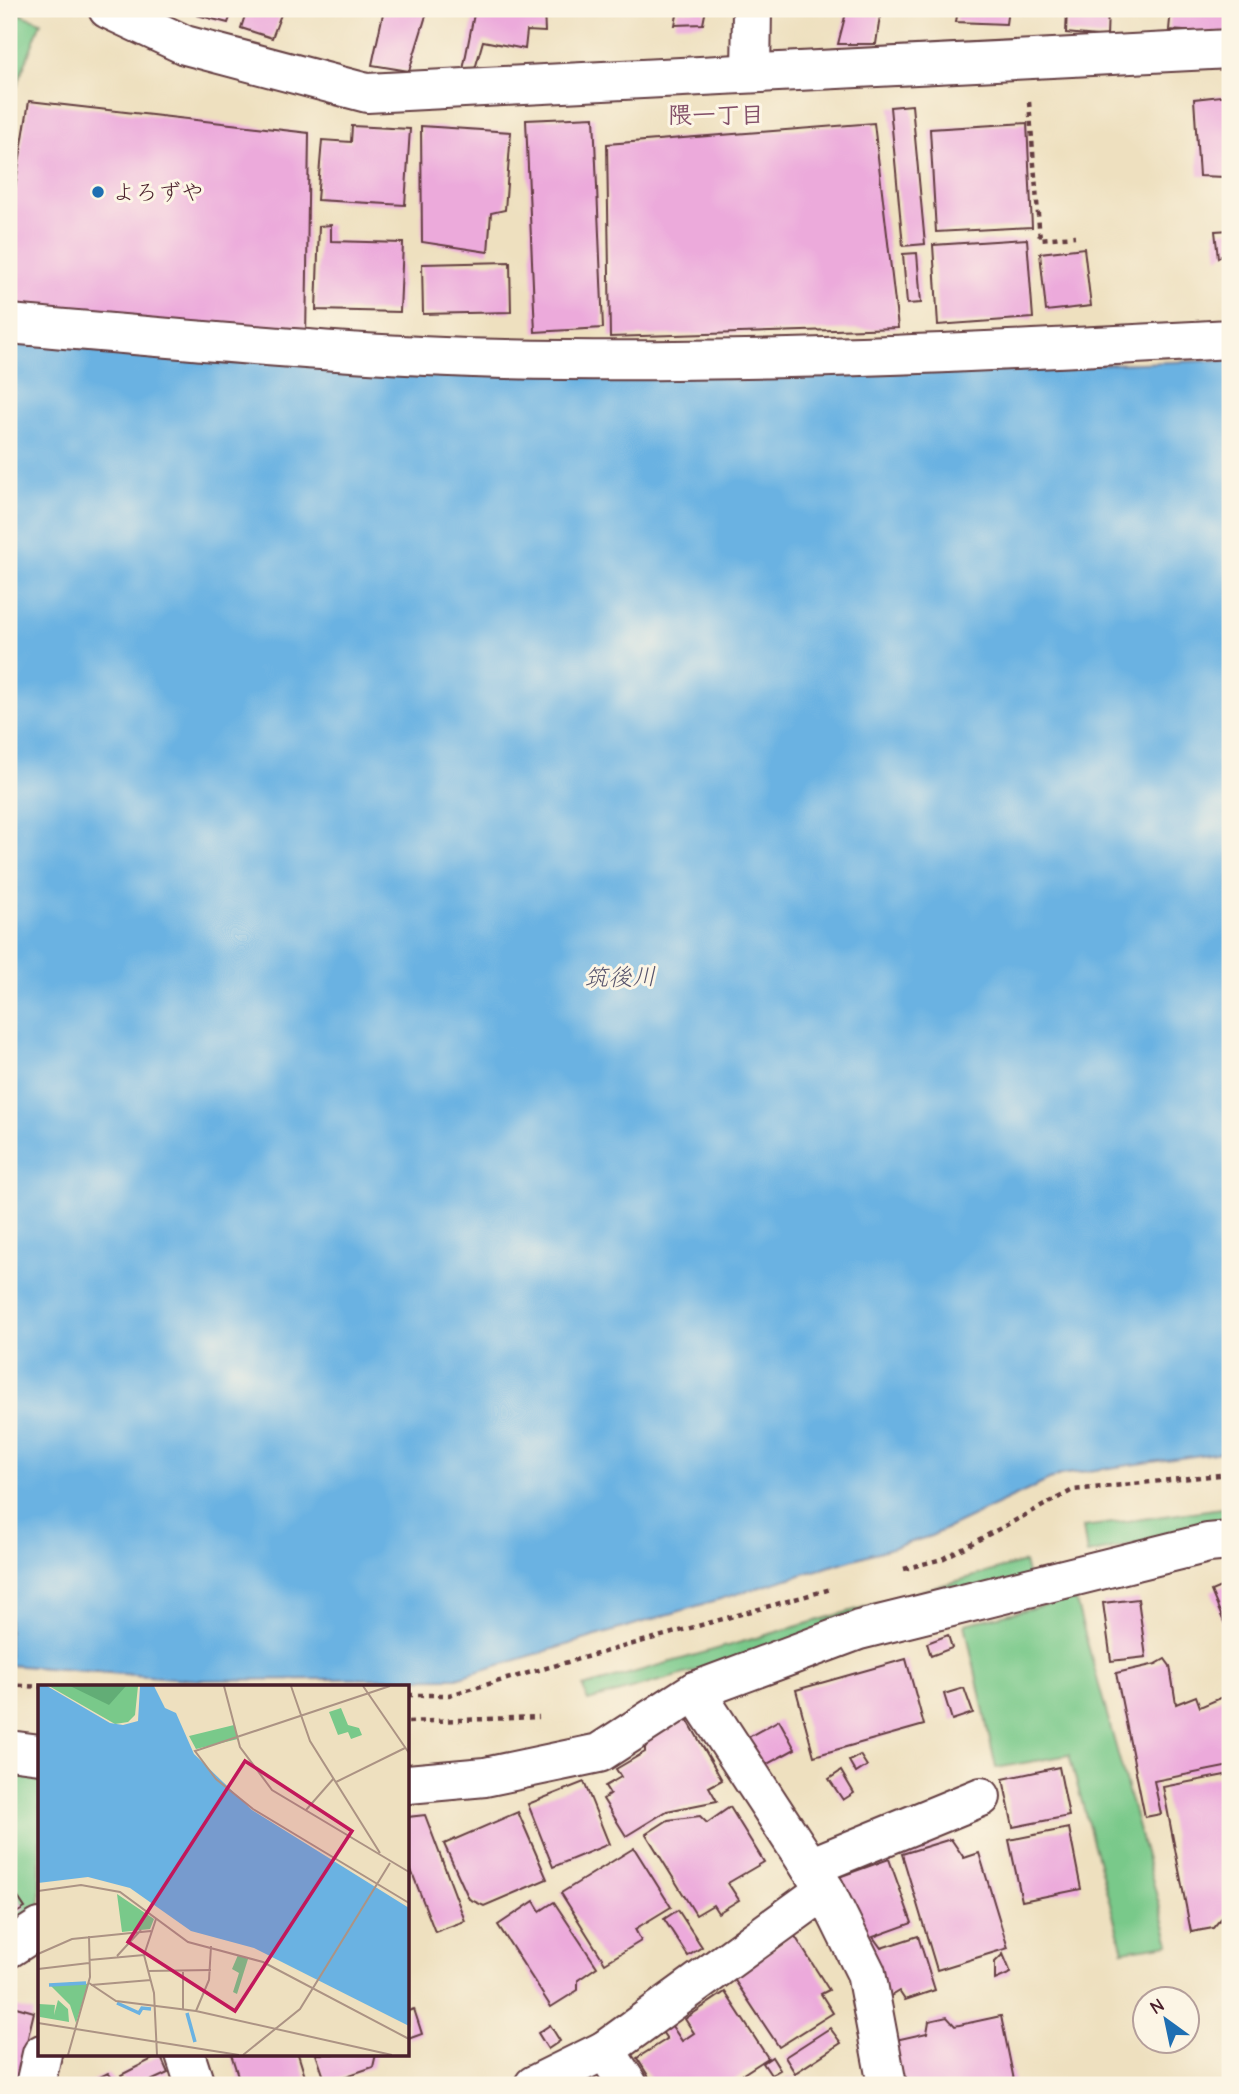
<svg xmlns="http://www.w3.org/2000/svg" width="1239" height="2094" viewBox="0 0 1239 2094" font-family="'Comic Neue','Klee One',sans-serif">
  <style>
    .green { fill: #79c98a; stroke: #62745a; stroke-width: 2 }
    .water { fill: #6ab2e2; stroke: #5a6886; stroke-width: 2 }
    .building { fill: #ecaadb }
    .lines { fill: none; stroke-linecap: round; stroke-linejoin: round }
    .minor-casing { stroke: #633c41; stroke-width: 42 }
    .path { stroke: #633c41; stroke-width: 4.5; stroke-dasharray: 5 5; stroke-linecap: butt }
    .minor { stroke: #fff; stroke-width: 38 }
    .poi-dot { fill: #1f6fb2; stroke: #fcf5e5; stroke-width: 2.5 }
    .labels { text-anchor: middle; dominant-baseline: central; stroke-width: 6; stroke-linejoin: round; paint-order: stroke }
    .poi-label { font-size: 23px; fill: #4a1f2b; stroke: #fcf5e5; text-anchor: start }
    .neighbourhood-label { font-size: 24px; font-weight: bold; fill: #835069; stroke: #fcf5e5 }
    .water-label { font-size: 24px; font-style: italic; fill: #55526b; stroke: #fcf5e5 }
    .inset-river { fill: none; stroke: #6ab2e2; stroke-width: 3.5 }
    .inset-road { fill: none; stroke: #ac9384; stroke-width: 2 }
    .view { fill: #c2185b; fill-opacity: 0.15; stroke: #c2185b; stroke-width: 3.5 }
    .inset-edge { fill: none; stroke: #4a1f2b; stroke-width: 3.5 }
  </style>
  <rect width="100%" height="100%" fill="#fcf5e5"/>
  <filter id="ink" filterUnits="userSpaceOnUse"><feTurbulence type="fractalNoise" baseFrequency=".0143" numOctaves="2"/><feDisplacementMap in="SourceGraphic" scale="14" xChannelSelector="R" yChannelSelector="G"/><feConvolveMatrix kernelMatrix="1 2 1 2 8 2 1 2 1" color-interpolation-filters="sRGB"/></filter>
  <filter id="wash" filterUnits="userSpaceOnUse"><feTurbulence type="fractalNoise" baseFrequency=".00686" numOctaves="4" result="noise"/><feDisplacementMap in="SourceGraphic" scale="28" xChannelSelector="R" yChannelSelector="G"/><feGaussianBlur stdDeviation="1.57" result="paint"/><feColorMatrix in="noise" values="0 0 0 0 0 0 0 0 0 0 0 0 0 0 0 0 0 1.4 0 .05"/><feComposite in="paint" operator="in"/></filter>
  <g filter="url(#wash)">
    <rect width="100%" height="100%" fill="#eee0bf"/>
    <g class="green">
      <polygon points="14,12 41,22 9,106 9,19"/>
      <polygon points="1230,1507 1230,1526 1087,1554 1083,1527"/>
      <polygon points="1024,1562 1028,1578 588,1701 583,1687"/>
      <polygon points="1075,1598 1170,1944 1123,1951 1069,1755 996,1768 965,1624"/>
      <polygon points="9,1758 40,1765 40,1913 9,1929"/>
    </g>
    <polygon class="water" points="9,327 813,374 1230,360 1230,1451 1060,1475 931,1536 456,1678 198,1680 9,1665"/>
    <g id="blocks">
      <g class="building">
        <polygon points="200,9 233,9 228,23 197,15"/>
        <polygon points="247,9 283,9 272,38 241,28"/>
        <polygon points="384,9 428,9 409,71 372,65"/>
        <polygon points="475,9 544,9 545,32 527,31 525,49 483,41 475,69 463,70"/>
        <polygon points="574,9 597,9 596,13"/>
        <polygon points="694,9 706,9 703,24 675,25 678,10 694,11"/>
        <polygon points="847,9 881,9 876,44 838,44"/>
        <polygon points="958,9 1008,9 1006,24 956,22"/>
        <polygon points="1067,9 1108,9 1107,37 1066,33"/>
        <polygon points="1171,9 1228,9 1228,34 1169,30"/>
        <polygon points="1230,95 1230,199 1228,199 1226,177 1199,176 1194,99"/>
        <polygon points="29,101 309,133 306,340 9,309 9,187 15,188"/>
        <polygon points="912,105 925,244 903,246 890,107"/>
        <polygon points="594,117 603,328 535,332 526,120"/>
        <polygon points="874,123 898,328 610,337 607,144"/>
        <polygon points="1027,123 1032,227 936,232 930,129"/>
        <polygon points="352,126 410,129 405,205 317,200 322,140 351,142"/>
        <polygon points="421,126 511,132 505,210 491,213 488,252 422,242"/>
        <polygon points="331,225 331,241 403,243 400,312 316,310 319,226"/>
        <polygon points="1230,230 1230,250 1218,258 1215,231"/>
        <polygon points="1027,239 1033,318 938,325 933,245"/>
        <polygon points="1084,248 1091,306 1046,311 1040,253"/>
        <polygon points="917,253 921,303 907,304 903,254"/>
        <polygon points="510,262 511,312 423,314 422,264"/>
        <polygon points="1230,1583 1230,1631 1228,1632 1211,1591"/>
        <polygon points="1138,1599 1146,1657 1111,1661 1103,1603"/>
        <polygon points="948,1635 952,1648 931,1656 927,1643"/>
        <polygon points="906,1659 924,1725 814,1756 796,1690"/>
        <polygon points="1165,1659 1170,1666 1176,1704 1196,1696 1200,1707 1230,1694 1230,1766 1154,1781 1161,1814 1145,1817 1116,1673 1156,1664"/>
        <polygon points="964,1688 973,1713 952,1720 944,1694"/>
        <polygon points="687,1719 722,1780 709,1787 717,1801 667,1811 626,1836 603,1799 610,1794 605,1786 621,1777 616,1769 645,1752 645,1742"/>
        <polygon points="779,1720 795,1749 762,1767 747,1738"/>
        <polygon points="860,1755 867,1766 856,1773 849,1761"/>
        <polygon points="1059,1767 1069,1816 1013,1827 1003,1779"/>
        <polygon points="841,1771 854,1793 843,1800 829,1779"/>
        <polygon points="1230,1774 1230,1913 1224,1915 1213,1928 1191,1932 1163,1787"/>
        <polygon points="584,1782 609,1844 553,1867 528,1804"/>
        <polygon points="730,1807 764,1862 728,1883 739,1900 718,1913 713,1905 696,1915 646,1834 668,1820 700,1816 707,1823"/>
        <polygon points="518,1812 547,1879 484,1906 469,1899 444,1844"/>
        <polygon points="425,1815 465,1921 435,1932 408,1862 408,1817"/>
        <polygon points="1069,1828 1081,1889 1022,1901 1009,1840"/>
        <polygon points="951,1839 964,1858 979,1853 1008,1948 937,1970 902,1854"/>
        <polygon points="634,1848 671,1907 635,1929 641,1941 605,1963 561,1893"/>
        <polygon points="889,1859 912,1923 873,1937 881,1948 918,1936 935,1990 905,2000 899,1991 884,2000 836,1878"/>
        <polygon points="9,1884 25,1908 16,1913 9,1902"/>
        <polygon points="534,1901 540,1911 554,1902 597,1967 578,1980 578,1990 551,2007 498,1925"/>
        <polygon points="678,1910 702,1947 688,1956 664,1919"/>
        <polygon points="793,1933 829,1990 821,1994 833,2013 779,2047 734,1979"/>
        <polygon points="1003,1954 1011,1973 995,1980 995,1962"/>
        <polygon points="725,1992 768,2058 726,2085 654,2085 637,2058 667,2039 658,2026 668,2020 682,2041 694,2033 685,2019"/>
        <polygon points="9,2005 34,2012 18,2079 9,2077"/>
        <polygon points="414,2009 422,2034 408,2039 408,2011"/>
        <polygon points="1001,2016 1015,2085 897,2085 887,2042 927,2033 929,2021 947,2017 955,2026"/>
        <polygon points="550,2025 560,2041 548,2049 538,2033"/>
        <polygon points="830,2028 841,2043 795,2073 785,2057"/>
        <polygon points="231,2054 298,2054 307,2083 241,2085"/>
        <polygon points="316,2054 376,2054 373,2067 326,2083"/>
        <polygon points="160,2055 168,2073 142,2085 126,2085 121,2075"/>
        <polygon points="772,2057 780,2070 771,2075 763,2063"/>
        <polygon points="108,2073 118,2085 84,2085"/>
        <polygon points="588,2076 594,2085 574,2085"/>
        <polygon points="787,2078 823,2080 823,2085 785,2085"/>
      </g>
    </g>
  </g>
  <g filter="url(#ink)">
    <use href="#blocks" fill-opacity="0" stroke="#633c41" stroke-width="2"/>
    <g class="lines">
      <g class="minor-casing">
        <g id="minor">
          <polyline points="108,9 185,45 367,93 1230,49"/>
          <polyline points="751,73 752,9"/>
          <path d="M 9,324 C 194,340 380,359 567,360 C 788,362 1009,351 1230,339"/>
          <polyline points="695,1691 825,1890 866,1973 887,2085"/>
          <polyline points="9,1750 40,1754"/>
          <polyline points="408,1784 485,1777 599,1753 695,1691 859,1630 1208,1543 1230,1541"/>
          <polyline points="810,1867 981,1797"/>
          <polyline points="9,1948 40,1928"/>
          <polyline points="605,2050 628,2085"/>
          <polyline points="185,2054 195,2085"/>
          <polyline points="35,2085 42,2054"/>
          <polyline points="534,2085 605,2050 825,1890"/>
        </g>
      </g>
      <g class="path">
        <polyline points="1029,102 1040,239 1075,236"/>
        <polyline points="904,1569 942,1559 1073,1490 1230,1474"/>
        <polyline points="9,1685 40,1687"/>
        <polyline points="408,1695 449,1695 831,1589"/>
        <polyline points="408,1722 539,1717"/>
      </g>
      <use href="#minor" class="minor"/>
    </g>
  </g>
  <circle class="poi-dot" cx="98" cy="192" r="7"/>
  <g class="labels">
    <g class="poi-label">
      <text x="112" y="192">よろずや</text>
    </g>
    <g class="neighbourhood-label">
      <text x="716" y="115">隈一丁目</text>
    </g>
    <g class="water-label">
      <text transform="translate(620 977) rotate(-1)">筑後川</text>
    </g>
  </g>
  <g transform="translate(38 1685)">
    <rect width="371" height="371" fill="#eee0bf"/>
    <path d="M 11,1 L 100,1 L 97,30 L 90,37 L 77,39 ZM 303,23 L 310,40 L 321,43 L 324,50 L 313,54 L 310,47 L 300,50 L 291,27 ZM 196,40 L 200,54 L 158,64 L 151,51 ZM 79,209 L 116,234 L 112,244 L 84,247 ZM 200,270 L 210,274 L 199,309 L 195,307 L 201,288 L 194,284 ZM 35,297 L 50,299 L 38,338 L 32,320 L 13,301 ZM 20,315 L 30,324 L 31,337 L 2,332 L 1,319 L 17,320 L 16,330 Z" fill="#79c98a"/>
    <path d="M 32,1 L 88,1 L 71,20 Z" fill="#62ad76"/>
    <path d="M 0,1 L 9,1 L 72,38 L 85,40 L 100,36 L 102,1 L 116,1 L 127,23 L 138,28 L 156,69 L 214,125 L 371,223 L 371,341 L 216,263 L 153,246 L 92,203 L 50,192 L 0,198 Z" fill="#6ab2e2"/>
    <path class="inset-river" d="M 11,300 L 48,298M 79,318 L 101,328 L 104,323 L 113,324M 149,328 L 157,357"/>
    <path class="inset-road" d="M 186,1 L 202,62 L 234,105 L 371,187M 253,1 L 272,56 L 342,168M 325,1 L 371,68M 352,1 L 157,66 L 178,94 L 215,124 L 371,218M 298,97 L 367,63M 268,125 L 296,93M 0,206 L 43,200 L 82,207 L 150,257 L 225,277 L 371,354M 118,234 L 106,270 L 116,308 L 119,370M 0,269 L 34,254 L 113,246M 79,271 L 103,245M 51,275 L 106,270M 0,284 L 51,278M 110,286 L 173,285M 51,298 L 78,316 L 158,326 L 354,370M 53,300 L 113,295M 145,324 L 145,287M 158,326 L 171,295 L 173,261M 0,338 L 201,370M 30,370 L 52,292 L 51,251M 205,370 L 262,324 L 352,178"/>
    <path class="view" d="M 207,76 L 314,146 L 197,326 L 90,257 Z"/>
    <rect width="371" height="371" class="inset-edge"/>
  </g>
  <rect width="1239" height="2094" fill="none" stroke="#fcf5e5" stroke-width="35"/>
  <g transform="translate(1166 2020) rotate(327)"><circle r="33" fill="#fcf5e5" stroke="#b59f9b" stroke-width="2"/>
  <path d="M0-5L12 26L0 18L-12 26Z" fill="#1f6fb2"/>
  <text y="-10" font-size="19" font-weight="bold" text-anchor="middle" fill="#4a1f2b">N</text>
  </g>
</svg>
